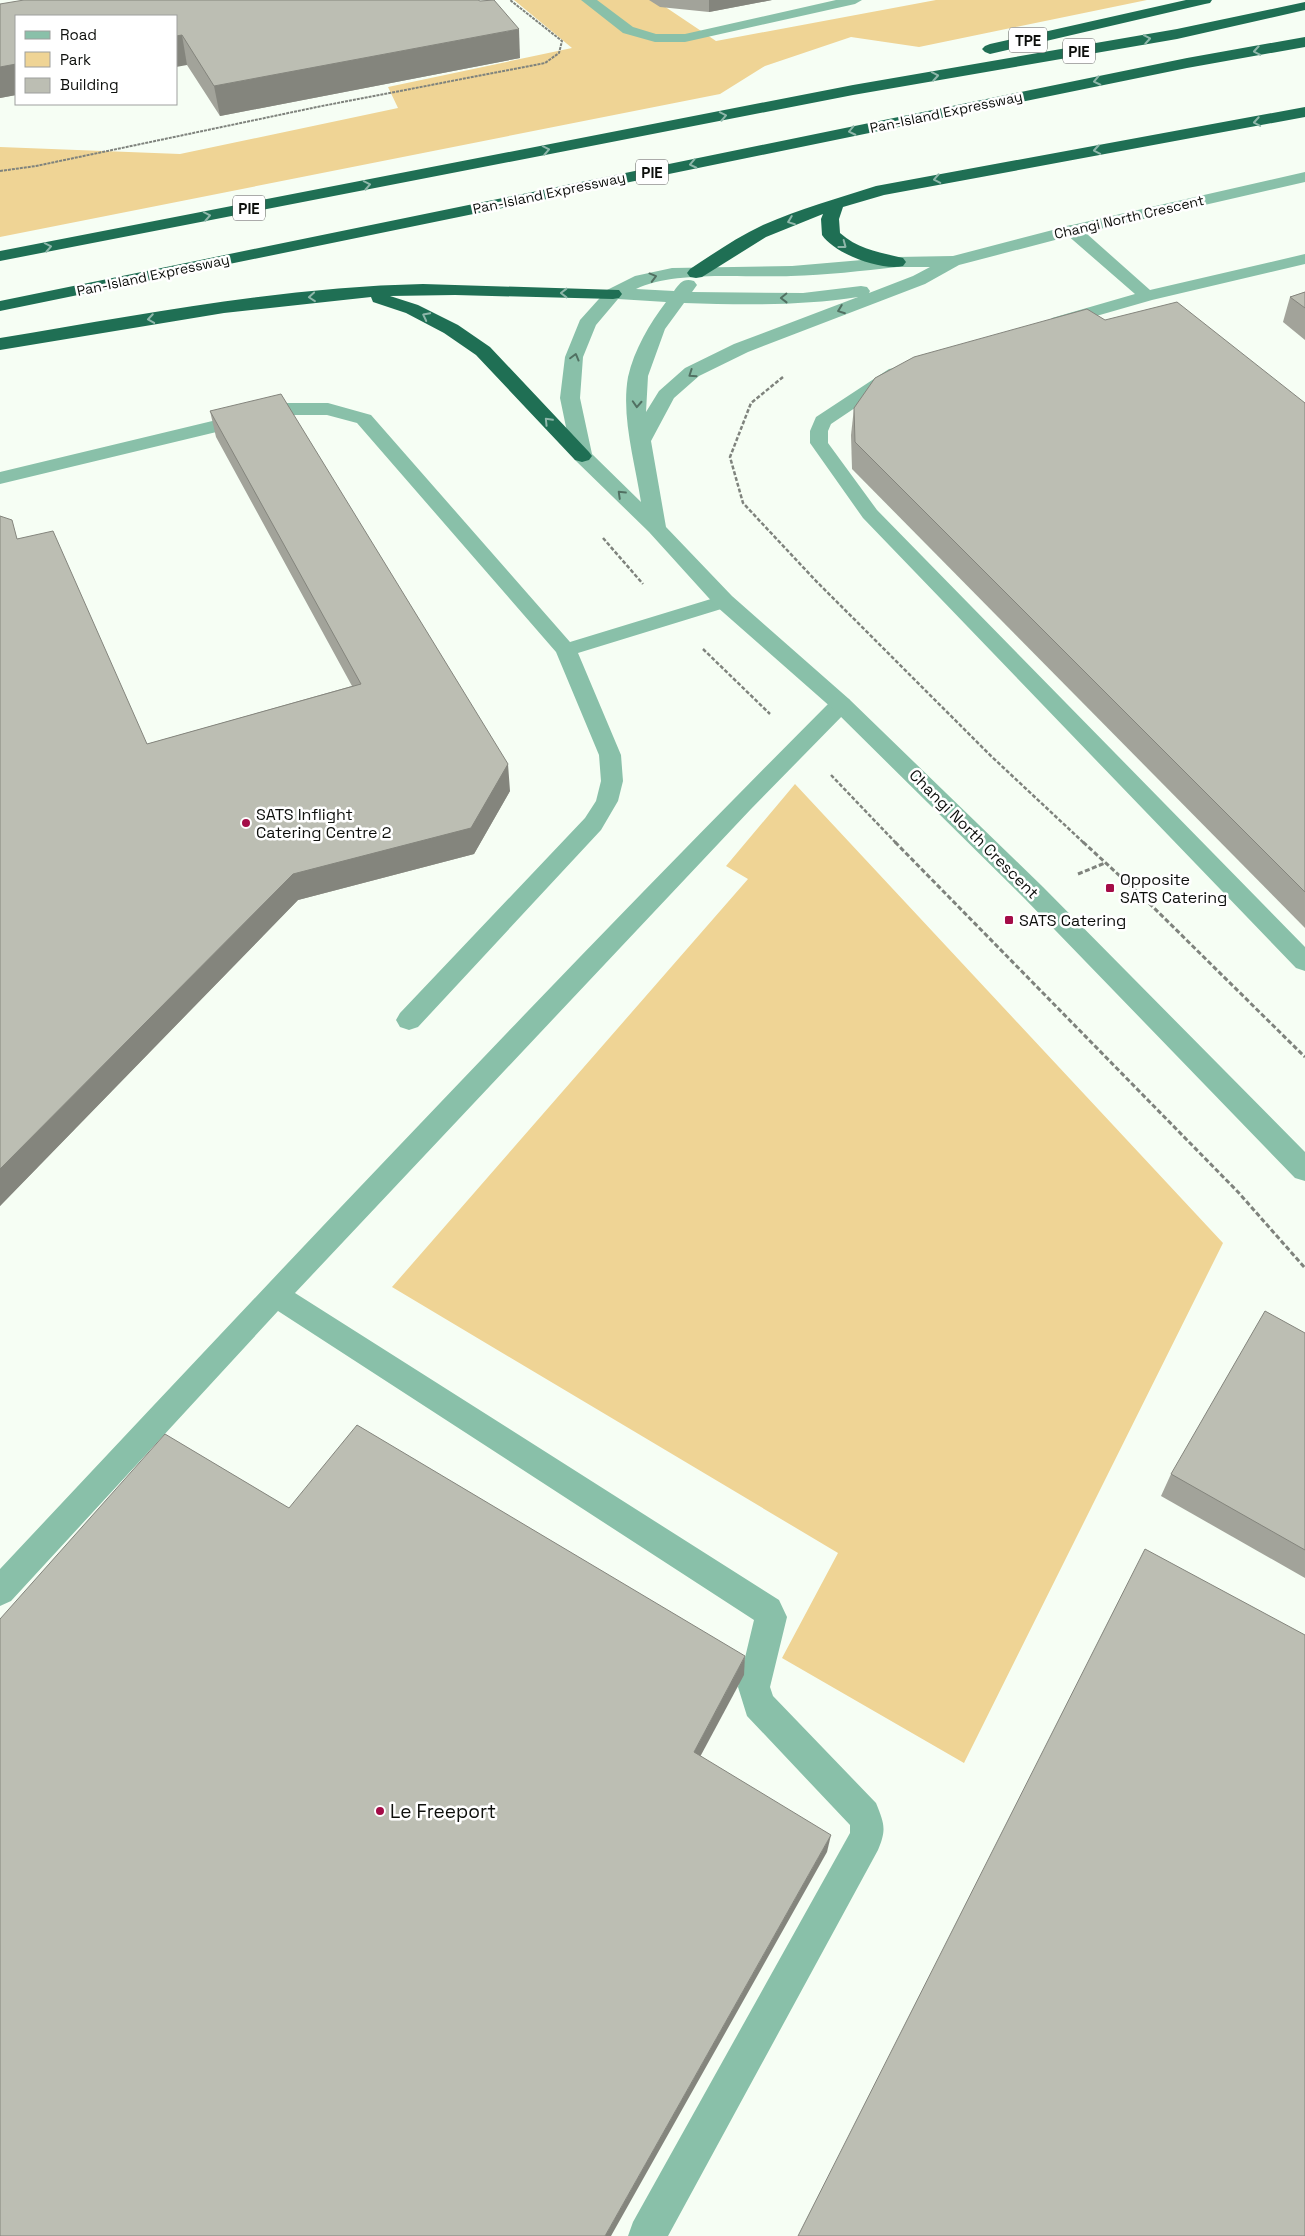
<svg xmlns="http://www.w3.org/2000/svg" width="1305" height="2236" viewBox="0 0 1305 2236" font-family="'Space Grotesk',sans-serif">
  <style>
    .green { fill: #efd495 }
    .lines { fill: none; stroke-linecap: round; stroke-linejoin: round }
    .path-far2 { stroke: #7f837d; stroke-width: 2; stroke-dasharray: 3 1; stroke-linecap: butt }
    .path-far1 { stroke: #7f837d; stroke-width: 2.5; stroke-dasharray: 4 2; stroke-linecap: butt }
    .path { stroke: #7f837d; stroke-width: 3; stroke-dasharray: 5 2.5; stroke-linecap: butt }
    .service { fill: #89c0a9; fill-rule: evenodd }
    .minor { fill: #89c0a9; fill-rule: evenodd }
    .motorway { fill: #1f6f54; fill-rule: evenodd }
    .wall { fill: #a2a39a }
    .shaded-wall { fill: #84857d }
    .building { fill: #bcbeb3; stroke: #84857d }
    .oneway { stroke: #8fb7aa }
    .oneway2 { stroke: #517062 }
    .poi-dot { fill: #a40c47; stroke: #fff; stroke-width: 2 }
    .labels { text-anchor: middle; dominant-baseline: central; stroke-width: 5; stroke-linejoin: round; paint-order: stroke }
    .far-street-label { font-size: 14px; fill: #0d0f0c; stroke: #fff }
    .shield { fill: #fff; stroke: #565755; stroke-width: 1 }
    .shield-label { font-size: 15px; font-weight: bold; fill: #0d0f0c }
    .poi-label { font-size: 16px; fill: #0d0f0c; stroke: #fff; text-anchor: start }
    .street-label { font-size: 16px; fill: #0d0f0c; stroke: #fff }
    .near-poi-label { font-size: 19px; fill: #0d0f0c; stroke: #fff; text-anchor: start }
  </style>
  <rect width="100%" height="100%" fill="#f6fef4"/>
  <g class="green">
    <polygon points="514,0 655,0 716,41 936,0 1147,0 919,47 851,37 765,66 720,94 0,237 0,147 180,154 398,108 388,87 572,48"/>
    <polygon points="795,784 1223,1243 964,1763 782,1658 838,1553 392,1287 748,879 726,866"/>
  </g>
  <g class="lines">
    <polyline class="path-far2" points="0,171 36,166 317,107 545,63 559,53 562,41 510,0"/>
    <g class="path-far1">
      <polyline points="783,377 751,403 730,457 743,503 816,581 991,756 1084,843"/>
      <polyline points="603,538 643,584"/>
      <polyline points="703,649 770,714"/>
      <polyline points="831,775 896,843"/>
    </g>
    <g class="path">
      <polyline points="895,842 1238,1192 1305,1268"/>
      <polyline points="1083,842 1147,901 1305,1057"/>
      <polyline points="1078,874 1105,863"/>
    </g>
    <g class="service">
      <polygon points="581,0 597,0 633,27 656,34 685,34 836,0 862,0 855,4 685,42 655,42 623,33"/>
      <polygon points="1072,225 1078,226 1150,290 1305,254 1305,264 1152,300 1058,327 1052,326 1049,322 1052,318 1135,294 1066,234 1064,230 1066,226"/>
      <polygon points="895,368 901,369 904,373 901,377 831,424 828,431 828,443 877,510 1305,947 1305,971 1296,968 863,518 810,443 810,431 816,417 889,369"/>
      <polygon points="287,403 328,403 371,415 570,642 724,595 731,596 734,601 731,606 578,653 621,755 623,781 618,801 601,830 418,1027 409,1030 400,1027 396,1020 400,1013 585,818 596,801 601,781 599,755 556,652 357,423 327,415 287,415 0,484 0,472"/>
      <path d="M 841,697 L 849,699 L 852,704 L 849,709 L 751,809 L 295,1293 L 779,1600 L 787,1617 L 770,1687 L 773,1696 L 876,1803 C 884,1823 887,1829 878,1850 L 668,2236 L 628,2236 L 633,2222 L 850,1833 L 850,1825 L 747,1716 L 738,1687 L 754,1620 L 278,1311 L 11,1601 L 0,1606 L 0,1569 C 275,1276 550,983 833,699 Z"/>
    </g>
    <path class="minor" d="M 1305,172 L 1305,182 L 1074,235 L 959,265 L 925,284 L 748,352 L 699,376 L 674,398 L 651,441 L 666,527 L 732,596 L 849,699 L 1043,887 L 1305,1152 L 1305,1181 L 1295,1178 L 1025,899 L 833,709 L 716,606 L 649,532 L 575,460 L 572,456 L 560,398 L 565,357 L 580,320 L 607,290 L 635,276 L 672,268 L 792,266 L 897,257 L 953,256 L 1072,225 ZM 897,267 L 930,267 L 913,276 L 869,293 L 870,291 L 867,287 L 861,286 L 803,293 L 692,292 L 697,285 L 694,281 C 683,278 680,283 674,291 L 636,289 C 674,270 747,278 791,276 C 826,275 862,271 897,267 ZM 858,297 L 734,344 L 685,368 L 659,391 L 646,412 L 648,376 L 665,329 L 684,303 C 743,305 800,306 858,297 ZM 618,299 L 666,302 C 650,323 634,350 628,377 C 621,417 635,462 641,502 L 592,454 L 580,398 L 583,357 L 596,325 Z"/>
    <g class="motorway">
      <polygon points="1186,0 1212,0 1210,3 1205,4 990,54 985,52 982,49 985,46 990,44"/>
      <polygon points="1305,2 1305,10 1177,39 853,95 0,261 0,251 853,85 1177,29"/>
      <polygon points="1305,37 1305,47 1187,68 0,311 0,301 1187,58"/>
      <path d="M 1305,107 L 1305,117 L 884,195 L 843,207 L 839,219 L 840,233 C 859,250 879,252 903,258 L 906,262 L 903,266 C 881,271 835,254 822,235 L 821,219 L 823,214 L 766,237 L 702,277 L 696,278 L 690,277 L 687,273 L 690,269 C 713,254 737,237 763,225 C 800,209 838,198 876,186 Z"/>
      <path d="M 423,284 L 619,290 L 622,294 L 619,298 L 613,299 L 455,295 L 390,296 L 418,305 L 458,325 L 490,347 L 589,452 L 592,456 L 589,460 L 582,462 L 575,460 L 476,355 L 444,333 L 406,313 L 373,302 L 371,297 L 224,313 L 0,350 L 0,338 C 140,315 281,287 423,284 Z"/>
    </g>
  </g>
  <g class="wall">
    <polygon points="649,0 772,0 709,12 660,7"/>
    <polygon points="484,1 520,58 220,116 187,65 16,16 16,95 0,98 0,4"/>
    <polygon points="1305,292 1305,340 1283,322 1290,297"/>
    <polygon points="1105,320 1305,403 1305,928 852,469 851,435 854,408"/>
    <polygon points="210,411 510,791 474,854 298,900 0,1206 18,538 147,744 352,686 216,437"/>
    <polygon points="1305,1333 1305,1578 1161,1496 1171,1474"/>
  </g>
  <g class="shaded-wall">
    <polygon points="709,0 772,0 709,12"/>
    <polygon points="519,29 520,58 220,116 214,86"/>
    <polygon points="182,35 187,65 176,67 176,36"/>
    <polygon points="16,64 16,95 0,98 0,67"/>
    <polygon points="508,764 510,791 474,854 298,900 0,1206 0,1169 293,874"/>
    <polygon points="745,1656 744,1675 693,1770 694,1752"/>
    <polygon points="831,1835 827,1852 611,2236 605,2236"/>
  </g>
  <g class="building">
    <polygon points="24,0 478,0 480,1 494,0 519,29 214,86 182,35 176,36 176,16 16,16 16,64 0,67 0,4"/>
    <polygon points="1305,292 1305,308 1290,297"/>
    <polygon points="1177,302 1305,403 1305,892 855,442 854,408 875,378 914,357 1087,309 1105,320"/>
    <polygon points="281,394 508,764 471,828 293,874 0,1169 0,516 12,520 17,539 53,531 147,744 361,684 210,411"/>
    <polygon points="1265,1311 1305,1333 1305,1550 1171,1474"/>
    <polygon points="357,1425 745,1656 694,1752 831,1835 605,2236 0,2236 0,1619 165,1434 289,1508"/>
    <polygon points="1145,1549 1305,1635 1305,2236 798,2236"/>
  </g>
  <defs><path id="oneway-chevron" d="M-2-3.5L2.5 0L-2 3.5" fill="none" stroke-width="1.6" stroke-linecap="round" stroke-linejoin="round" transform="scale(1.25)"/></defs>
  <g class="oneway">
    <use href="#oneway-chevron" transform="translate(1147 39) rotate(-10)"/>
    <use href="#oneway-chevron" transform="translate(1257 51) rotate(170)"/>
    <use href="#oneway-chevron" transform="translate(935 76) rotate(-10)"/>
    <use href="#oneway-chevron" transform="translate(1097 81) rotate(168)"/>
    <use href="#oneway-chevron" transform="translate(723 116) rotate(-11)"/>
    <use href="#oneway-chevron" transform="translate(1257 122) rotate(170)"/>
    <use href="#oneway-chevron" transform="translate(852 131) rotate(168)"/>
    <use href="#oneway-chevron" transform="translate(546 150) rotate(-11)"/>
    <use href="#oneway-chevron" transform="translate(1097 150) rotate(170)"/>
    <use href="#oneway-chevron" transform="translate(693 164) rotate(168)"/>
    <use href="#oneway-chevron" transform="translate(937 179) rotate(169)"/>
    <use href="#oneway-chevron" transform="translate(367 185) rotate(-11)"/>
    <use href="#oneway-chevron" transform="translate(207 216) rotate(-11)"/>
    <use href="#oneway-chevron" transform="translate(791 221) rotate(159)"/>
    <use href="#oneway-chevron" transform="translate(843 245) rotate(37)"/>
    <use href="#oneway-chevron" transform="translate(48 247) rotate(-11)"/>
    <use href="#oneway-chevron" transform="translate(564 293) rotate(-180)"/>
    <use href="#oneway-chevron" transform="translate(312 297) rotate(175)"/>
    <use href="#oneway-chevron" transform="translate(426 316) rotate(-153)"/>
    <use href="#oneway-chevron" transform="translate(151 319) rotate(171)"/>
    <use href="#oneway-chevron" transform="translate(548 421) rotate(-134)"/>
  </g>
  <g class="oneway2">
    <use href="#oneway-chevron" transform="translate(653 277) rotate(-15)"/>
    <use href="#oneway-chevron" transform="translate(784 298) rotate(179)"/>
    <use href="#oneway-chevron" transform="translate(841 310) rotate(159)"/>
    <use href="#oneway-chevron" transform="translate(575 357) rotate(-75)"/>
    <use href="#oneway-chevron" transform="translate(692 374) rotate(146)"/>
    <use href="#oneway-chevron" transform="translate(637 404) rotate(93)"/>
    <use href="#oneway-chevron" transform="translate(621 494) rotate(-136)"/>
  </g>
  <g class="poi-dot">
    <circle cx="246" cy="823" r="5"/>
    <rect x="1105" y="883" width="10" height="10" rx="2.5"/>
    <rect x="1004" y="915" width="10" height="10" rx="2.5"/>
    <circle cx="380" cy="1811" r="5"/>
  </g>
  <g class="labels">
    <g class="far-street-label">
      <text transform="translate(946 112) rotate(-12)">Pan-Island Expressway</text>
      <text transform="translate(549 193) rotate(-12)">Pan-Island Expressway</text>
      <text transform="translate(1129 217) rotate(-13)">Changi North Crescent</text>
      <text transform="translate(153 275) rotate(-12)">Pan-Island Expressway</text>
    </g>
    <g class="shield">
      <rect x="1009" y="27.5" width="38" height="25" rx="4"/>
      <rect x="1063" y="38.5" width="32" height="25" rx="4"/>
      <rect x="636" y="159.5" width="32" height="25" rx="4"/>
      <rect x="233" y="195.5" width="32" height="25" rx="4"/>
    </g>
    <g class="shield-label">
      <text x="1028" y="40">TPE</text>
      <text x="1079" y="51">PIE</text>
      <text x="652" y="172">PIE</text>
      <text x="249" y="208">PIE</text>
    </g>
    <g class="poi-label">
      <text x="256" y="814">SATS Inflight<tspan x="256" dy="18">Catering Centre 2</tspan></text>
      <text x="1120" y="879">Opposite<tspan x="1120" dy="18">SATS Catering</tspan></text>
      <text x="1019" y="920">SATS Catering</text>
    </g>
    <g class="street-label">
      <text transform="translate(974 834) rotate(45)">Changi North Crescent</text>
    </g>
    <g class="near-poi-label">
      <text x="390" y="1811">Le Freeport</text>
    </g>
  </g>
  <rect x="15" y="15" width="162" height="90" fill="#ffffff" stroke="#9e9f9e"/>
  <rect x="25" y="31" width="25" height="8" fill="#89c0a9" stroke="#9e9f9e"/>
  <text x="60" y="40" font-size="15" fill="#0d0f0c">Road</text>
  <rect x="25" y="52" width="25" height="15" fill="#efd495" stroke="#9e9f9e"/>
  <text x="60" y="65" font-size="15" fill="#0d0f0c">Park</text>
  <rect x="25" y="78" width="25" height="15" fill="#bcbeb3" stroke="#9e9f9e"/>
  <text x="60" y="90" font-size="15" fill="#0d0f0c">Building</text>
</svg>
